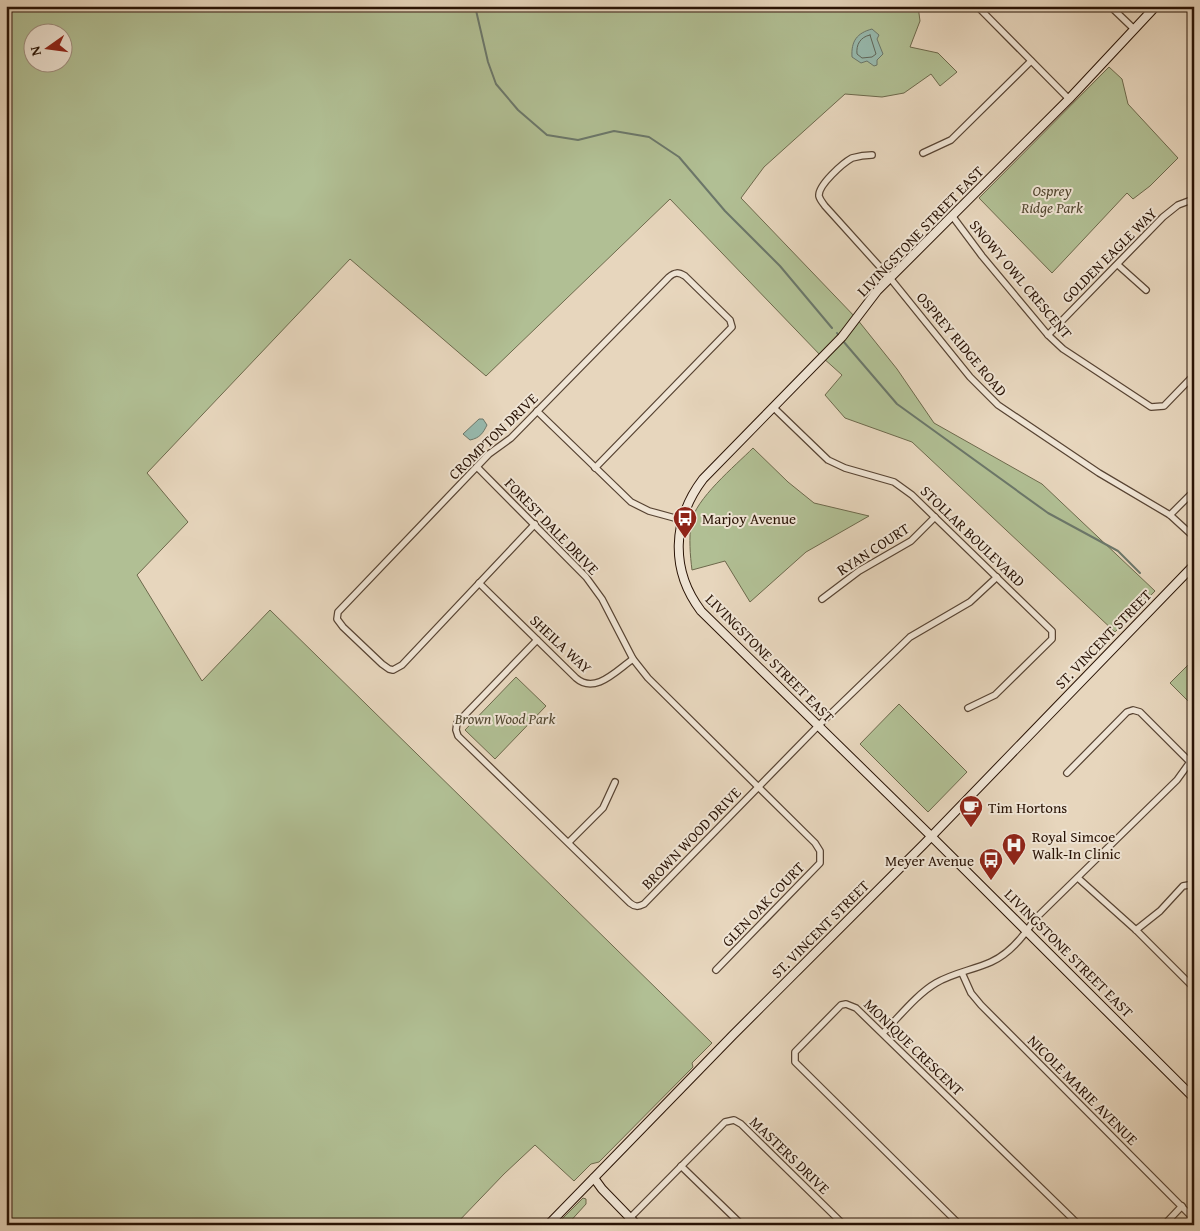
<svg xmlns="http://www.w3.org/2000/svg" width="1200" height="1231" viewBox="0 0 1200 1231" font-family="'Gentium Book Plus',serif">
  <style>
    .green { fill: #b1bf94; stroke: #6d694c; fill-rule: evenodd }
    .water { fill: #97b9ad; stroke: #6b776a }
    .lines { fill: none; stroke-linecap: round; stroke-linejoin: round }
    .shore { stroke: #606659; stroke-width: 1 }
    .stream { stroke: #6b776a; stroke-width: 2 }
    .street-casing { stroke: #584433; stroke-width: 8 }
    .secondary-casing { stroke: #291305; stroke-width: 10 }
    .street { stroke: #efe4d4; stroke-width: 5.5 }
    .secondary { stroke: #efe4d4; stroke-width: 8 }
    .labels { text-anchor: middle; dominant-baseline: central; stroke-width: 4; stroke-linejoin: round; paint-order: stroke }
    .park-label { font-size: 15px; font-style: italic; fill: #524730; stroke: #efe4d4 }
    .street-label { font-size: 15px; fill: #291305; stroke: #efe4d4 }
    .poi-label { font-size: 15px; fill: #291305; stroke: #efe4d4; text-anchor: start }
  </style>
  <rect width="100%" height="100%" fill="#e7d6bd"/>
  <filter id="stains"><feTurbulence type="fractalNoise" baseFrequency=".004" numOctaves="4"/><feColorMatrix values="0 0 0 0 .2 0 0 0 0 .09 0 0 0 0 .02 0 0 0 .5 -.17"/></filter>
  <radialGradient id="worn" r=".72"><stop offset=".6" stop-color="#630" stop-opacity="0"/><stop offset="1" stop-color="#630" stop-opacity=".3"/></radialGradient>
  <g class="green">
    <path d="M 6,6 L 918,6 L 920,21 L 910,47 L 938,53 L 957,72 L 940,86 L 931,74 L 904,93 L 882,97 L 845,94 L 764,167 L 741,198 L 857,319 L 897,369 L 934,423 L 1042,484 L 1155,591 L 1115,632 L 912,442 L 845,418 L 825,395 L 842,375 L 822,357 L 670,199 L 486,376 L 350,259 L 147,473 L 188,522 L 137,575 L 202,681 L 270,610 L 712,1043 L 692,1063 L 693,1067 L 599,1162 L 591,1164 L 574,1181 L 535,1145 L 504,1174 L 455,1225 L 6,1225 ZM 32,32 L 62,32 L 62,62 L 32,62 Z"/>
    <polygon points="1109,67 1122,79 1128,104 1178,158 1150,186 1133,199 1127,193 1052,273 979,198"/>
    <path d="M 753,448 L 788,482 L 814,503 L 869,516 L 806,552 L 750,602 L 725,561 L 692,570 C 690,555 689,538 691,523 C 695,499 735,466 753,448 Z"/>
    <polygon points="1194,659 1194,707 1170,683"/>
    <polygon points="516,677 546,706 495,759 465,730"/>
    <polygon points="899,704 967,772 928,812 860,744"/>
    <polygon points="583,1198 586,1199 586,1204 567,1225 556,1225"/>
  </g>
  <g class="water">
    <path d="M 872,29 L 879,35 L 877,39 L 883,54 L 877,60 L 877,65 L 874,66 L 867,61 L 861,63 L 852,57 C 851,41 857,33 872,29 Z"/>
    <path d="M 479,419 L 483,419 L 487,425 C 483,433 480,438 470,440 L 463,434 Z"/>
  </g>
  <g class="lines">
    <path class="shore" d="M 870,35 L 876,54 L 872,57 L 862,58 L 857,54 C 856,45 860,37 870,35 Z"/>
    <g class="stream">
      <polyline points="475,6 488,62 496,84 518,110 547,135 578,140 614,131 649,137 679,157 725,211 780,266 832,328"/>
      <polyline points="837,333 840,337"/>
      <polyline points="843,341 897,404 1048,513 1118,551 1140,573"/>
    </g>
    <g class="street-casing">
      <g id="street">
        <polyline points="977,6 1069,99"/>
        <polyline points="1110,6 1134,29"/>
        <polyline points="923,153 951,140 1031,61"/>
        <path d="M 872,155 C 865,155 859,156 852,158 C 843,163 818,185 819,196 C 820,200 823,203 825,206 L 890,278 L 970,377 L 998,405 L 1099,473 L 1170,515 L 1194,537"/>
        <polyline points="953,217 982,256 1048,335 1063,349 1151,407 1164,406 1194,375"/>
        <polyline points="1118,265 1146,290"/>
        <polyline points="1048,335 1163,217 1178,205 1194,199"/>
        <polyline points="773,407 828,460 845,468 894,482 912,495 1052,631 1052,639 995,695 968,708"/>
        <polyline points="537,411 631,502 649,511 682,520"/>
        <polyline points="477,467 586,577 602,599 633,659 648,678 815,843 820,851 820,863 716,970"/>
        <polyline points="1170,515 1194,491"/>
        <path d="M 535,524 L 402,665 L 393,670 L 389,669 L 382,664 L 343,627 L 337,619 L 338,612 L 489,454 L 511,438 L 669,277 C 675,272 678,272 685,276 L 730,320 L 732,327 L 595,468"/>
        <path d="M 479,583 L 576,678 C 595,695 617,670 633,659"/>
        <polyline points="822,599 859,571 911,541 935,517"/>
        <path d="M 537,640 L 457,723 L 456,730 L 458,736 L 630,903 C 635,907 638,907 644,904 L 818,726 L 910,637 L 970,602 L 997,577"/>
        <polyline points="1067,773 1127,712 1133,710 1140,712 1194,766"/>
        <polyline points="569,842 603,808 615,782"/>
        <polyline points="1078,878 1136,930 1194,988"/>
        <polyline points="1136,930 1160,911 1183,886 1194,884"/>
        <polyline points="962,973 971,993 981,1005 1194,1219"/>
        <path d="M 883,1033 C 899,1017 917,994 936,983 C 953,973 973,970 991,962 C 1009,954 1024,936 1035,919 L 1177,780 L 1190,762"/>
        <polyline points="681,1166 742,1225"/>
        <polyline points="623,1225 725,1122 734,1120 741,1124 844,1225"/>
        <polyline points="960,1225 795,1062 795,1052 841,1005 846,1004 856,1008 1079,1225"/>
        <polyline points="1164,1225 1182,1206"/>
      </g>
    </g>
    <g class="secondary-casing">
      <g id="secondary">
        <path d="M 1156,6 L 1069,99 L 877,291 L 842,337 L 703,479 C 672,520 670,570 701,611 L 931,836 L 1194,1098"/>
        <polyline points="594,1178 602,1189 637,1225"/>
        <polyline points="548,1225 733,1035 924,844 1194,565"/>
      </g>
    </g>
    <use href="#street" class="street"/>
    <use href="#secondary" class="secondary"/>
  </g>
  <defs>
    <g id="bus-pin" transform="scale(1.25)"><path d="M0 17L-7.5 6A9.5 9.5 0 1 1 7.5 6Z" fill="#8f2418" stroke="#efe4d4"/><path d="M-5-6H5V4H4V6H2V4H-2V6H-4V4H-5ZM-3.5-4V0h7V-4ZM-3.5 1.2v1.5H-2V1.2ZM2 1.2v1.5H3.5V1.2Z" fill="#fff"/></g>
    <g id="cafe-pin" transform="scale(1.25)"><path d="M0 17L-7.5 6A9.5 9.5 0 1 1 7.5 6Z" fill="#8f2418" stroke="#efe4d4"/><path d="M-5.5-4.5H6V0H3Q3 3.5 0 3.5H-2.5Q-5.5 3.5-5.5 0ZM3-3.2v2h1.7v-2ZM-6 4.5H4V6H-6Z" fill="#fff"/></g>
    <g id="hospital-pin" transform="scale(1.25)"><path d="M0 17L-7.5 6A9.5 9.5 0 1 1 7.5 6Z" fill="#8f2418" stroke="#efe4d4"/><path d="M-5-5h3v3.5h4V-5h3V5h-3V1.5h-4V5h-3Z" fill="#fff"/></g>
  </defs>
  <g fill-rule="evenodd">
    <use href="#bus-pin" x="685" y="518"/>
    <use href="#cafe-pin" x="971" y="807"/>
    <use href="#hospital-pin" x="1014" y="845"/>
    <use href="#bus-pin" x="991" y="860"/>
  </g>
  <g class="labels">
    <g class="park-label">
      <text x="1052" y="190">Osprey<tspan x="1052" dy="17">Ridge Park</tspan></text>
      <text x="505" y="718">Brown Wood Park</text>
    </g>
    <g class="street-label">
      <text transform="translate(920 231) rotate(-46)">LIVINGSTONE STREET EAST</text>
      <text transform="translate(1109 255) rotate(-45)">GOLDEN EAGLE WAY</text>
      <text transform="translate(1021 279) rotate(50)">SNOWY OWL CRESCENT</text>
      <text transform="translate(962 344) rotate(50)">OSPREY RIDGE ROAD</text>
      <text transform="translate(493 436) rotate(-44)">CROMPTON DRIVE</text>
      <text transform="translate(552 526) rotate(46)">FOREST DALE DRIVE</text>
      <text transform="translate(973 536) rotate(44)">STOLLAR BOULEVARD</text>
      <text transform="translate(873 549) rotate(-33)">RYAN COURT</text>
      <text transform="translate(1103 639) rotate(-46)">ST. VINCENT STREET</text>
      <text transform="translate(561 644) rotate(43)">SHEILA WAY</text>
      <text transform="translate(770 658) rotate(45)">LIVINGSTONE STREET EAST</text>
      <text transform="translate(691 838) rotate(-46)">BROWN WOOD DRIVE</text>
      <text transform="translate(763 904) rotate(-46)">GLEN OAK COURT</text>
      <text transform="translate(820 929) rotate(-45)">ST. VINCENT STREET</text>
      <text transform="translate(1069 953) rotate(45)">LIVINGSTONE STREET EAST</text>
      <text transform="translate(914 1047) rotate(44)">MONIQUE CRESCENT</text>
      <text transform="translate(1083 1090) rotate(45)">NICOLE MARIE AVENUE</text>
      <text transform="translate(790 1155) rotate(44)">MASTERS DRIVE</text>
    </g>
    <g class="poi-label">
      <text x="702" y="518">Marjoy Avenue</text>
      <text x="988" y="807">Tim Hortons</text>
      <text x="1032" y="836">Royal Simcoe<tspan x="1032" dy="17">Walk-In Clinic</tspan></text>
      <text x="974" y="860" text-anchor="end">Meyer Avenue</text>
    </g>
  </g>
  <rect width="1200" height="1231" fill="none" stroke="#e7d6bd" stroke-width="25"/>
  <rect x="8" y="8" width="1185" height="1216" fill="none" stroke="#291305" stroke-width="2.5"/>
  <rect x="12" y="12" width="1175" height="1206" fill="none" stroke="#291305"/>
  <g transform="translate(48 48) rotate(256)"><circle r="24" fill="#efe4d4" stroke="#a09081"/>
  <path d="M0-4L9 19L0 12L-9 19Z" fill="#8f2418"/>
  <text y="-8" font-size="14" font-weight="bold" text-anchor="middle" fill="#291305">N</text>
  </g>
  <rect width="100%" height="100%" filter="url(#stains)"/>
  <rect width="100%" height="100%" fill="url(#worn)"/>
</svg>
